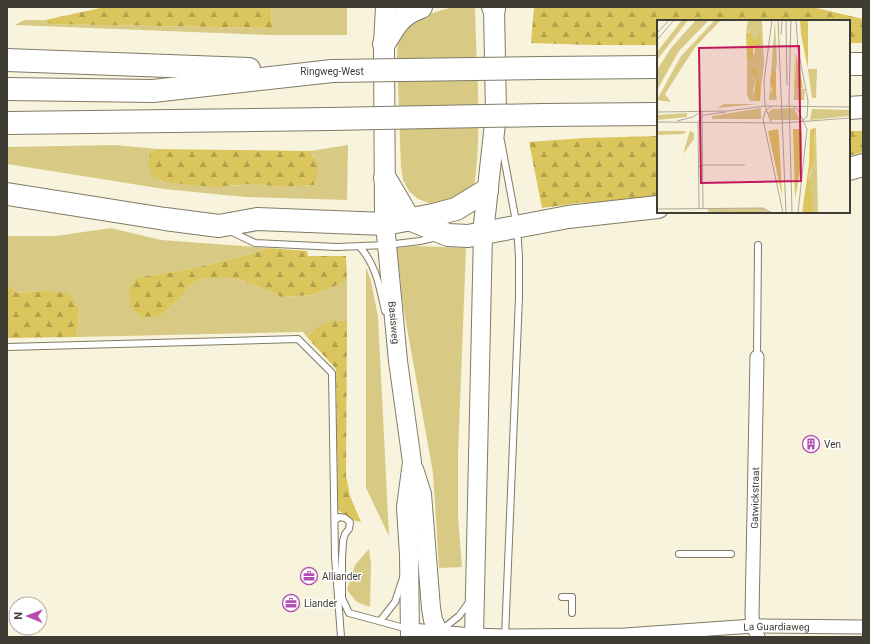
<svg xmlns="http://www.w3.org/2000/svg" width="870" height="644" viewBox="0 0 870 644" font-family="Roboto,sans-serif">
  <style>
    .grass { fill: #d8ca85 }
    .forest { fill: url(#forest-firs) }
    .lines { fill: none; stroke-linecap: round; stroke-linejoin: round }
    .service-casing { stroke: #807b67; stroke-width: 8 }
    .minor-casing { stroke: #807b67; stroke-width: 15 }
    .secondary-casing { stroke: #807b67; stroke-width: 20 }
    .primary-casing { stroke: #807b67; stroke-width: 22 }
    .motorway-casing { stroke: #807b67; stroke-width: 24 }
    .service { stroke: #fff; stroke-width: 6 }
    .minor { stroke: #fff; stroke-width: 13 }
    .secondary { stroke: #fff; stroke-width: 18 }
    .primary { stroke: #fff; stroke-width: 20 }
    .motorway { stroke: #fff; stroke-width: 22 }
    .motorway-bridge-casing { stroke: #807b67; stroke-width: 24; stroke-linecap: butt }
    .motorway-bridge { stroke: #fff; stroke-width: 22 }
    .labels { text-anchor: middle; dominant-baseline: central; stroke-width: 3; stroke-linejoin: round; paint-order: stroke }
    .street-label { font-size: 10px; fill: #3e3c33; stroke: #fff }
    .poi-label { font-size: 10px; fill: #3e3c33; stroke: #fff; text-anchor: start }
    .inset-road { fill: none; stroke: #aeaa98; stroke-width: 1 }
    .view { fill: #c2185b; fill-opacity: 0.15; stroke: #c2185b; stroke-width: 2 }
    .inset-edge { fill: none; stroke: #3e3c33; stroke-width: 2 }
  </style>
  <defs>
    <pattern id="forest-firs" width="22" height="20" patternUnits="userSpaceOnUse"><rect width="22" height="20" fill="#dbc55d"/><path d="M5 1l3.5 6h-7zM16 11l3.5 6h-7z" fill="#b3a14d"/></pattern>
  </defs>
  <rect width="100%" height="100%" fill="#f8f3dc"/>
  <g class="grass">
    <polygon points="271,7 347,7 347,35 271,35 15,25 24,20 45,20 50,24 272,28"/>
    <path d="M 452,7 L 475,7 C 476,67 483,129 474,188 L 464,196 L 440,203 L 429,203 L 418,199 L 409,191 L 403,180 L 401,167 L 397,57 L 398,35 L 410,20 Z"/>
    <polygon points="115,145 157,149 150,153 231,186 253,184 281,187 314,185 315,157 310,151 348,145 347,200 245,197 164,189 7,164 7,147"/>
    <path d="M 111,228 L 161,240 L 269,248 C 225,262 183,272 137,277 L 160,316 L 183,295 L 190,285 L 198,280 L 206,278 L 229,278 L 242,280 L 282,297 L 312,295 L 329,289 L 347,280 L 347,321 L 331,321 L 312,332 L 307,337 L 303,332 L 77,337 L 79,311 L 43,291 L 17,293 L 7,283 L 7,236 L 56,236 Z"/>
    <polygon points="415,246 466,248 458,455 458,516 462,567 439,568 433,473 403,306 397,248"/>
    <polygon points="366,267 371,281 378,317 389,536 366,488"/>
    <polygon points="369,549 371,564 370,607 357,602 347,590 355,565"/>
  </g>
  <g class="forest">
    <polygon points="105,7 271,7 272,28 50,24 45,20"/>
    <polygon points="534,7 812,7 863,19 863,43 849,43 849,21 658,21 658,45 592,45 531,43"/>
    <polygon points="849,131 863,131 863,152 849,156"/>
    <polygon points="658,136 658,196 633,200 579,203 542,208 529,142 585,138"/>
    <path d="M 157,149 L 310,151 C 320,164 319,170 314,185 L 281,187 L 253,184 L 212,187 L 166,182 L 152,175 L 148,165 L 150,153 Z"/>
    <path d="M 269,248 L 307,251 L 308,256 L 346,256 L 347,280 L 329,289 L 312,295 L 282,297 L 242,280 L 229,278 L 206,278 L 198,280 L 190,285 L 183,295 L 160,316 L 142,317 L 131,308 L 129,289 L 137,277 C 183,272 225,262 269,248 Z"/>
    <polygon points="7,283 17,293 43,291 69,293 79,311 77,337 7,338"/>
    <polygon points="331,321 347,321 346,475 350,496 361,522 352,520 338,510 336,369 307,337 317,327"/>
  </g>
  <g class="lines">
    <g class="service-casing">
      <g id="service">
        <polyline points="501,141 517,227 519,257 519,297 505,637"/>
        <polyline points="230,231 255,243 337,247 387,245 420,241 437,237"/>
        <path d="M 360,247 C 376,265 380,288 385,311"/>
        <polyline points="7,347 298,339 332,373 335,557 341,637"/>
        <polyline points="757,357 758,245"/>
        <polyline points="335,520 339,517 345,518 350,522 349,529 345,534 343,541 342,559 342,598 349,613 408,629"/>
        <polyline points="679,554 731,554"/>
        <polyline points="562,597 572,597 572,613"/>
        <polyline points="380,621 395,602 403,578"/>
        <polyline points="440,631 459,616 470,601"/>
      </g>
    </g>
    <g class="minor-casing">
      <g id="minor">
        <polyline points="757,357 752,615 753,626 758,637"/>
        <path id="s1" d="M 410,630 L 474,635 L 505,636 L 625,635 L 753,626 L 863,627"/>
      </g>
    </g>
    <g class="secondary-casing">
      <g id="secondary">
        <path id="s2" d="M 385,224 L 398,361 L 412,462 L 406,507 L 409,555 L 410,637"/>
        <polyline points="414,469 422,494 431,608 433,620 441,637"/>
        <polyline points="474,637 483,233"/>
      </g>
    </g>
    <g class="primary-casing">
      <g id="primary">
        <polyline points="385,224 384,44 386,7"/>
        <polyline points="483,233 496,114 494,7"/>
      </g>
    </g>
    <g class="motorway-casing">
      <g id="motorway">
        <polyline points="493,7 494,9"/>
        <path d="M 384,44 C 394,27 400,14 421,7"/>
        <polyline points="7,60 249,69"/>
        <polyline points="849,64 863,64"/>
        <polyline points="542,68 658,67"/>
        <polyline points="7,89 153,91 332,71"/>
        <polyline points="849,108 863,107"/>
        <polyline points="543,115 658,114"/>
        <polyline points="7,123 329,119"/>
        <polyline points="849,169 863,165"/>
        <polyline points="385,178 409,219 448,235 468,236 568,217 658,207"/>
        <polyline points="7,194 165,219 219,226 257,219 385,224 433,215 456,209 487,190"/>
      </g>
    </g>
    <use href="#service" class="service"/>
    <use href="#minor" class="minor"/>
    <use href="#secondary" class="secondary"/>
    <use href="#primary" class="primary"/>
    <use href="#motorway" class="motorway"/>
    <g class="motorway-bridge-casing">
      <g id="motorway-bridge">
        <polyline points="332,71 542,68"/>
        <polyline points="329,119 543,115"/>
      </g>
    </g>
    <use href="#motorway-bridge" class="motorway-bridge"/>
  </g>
  <defs>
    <g id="building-ring" transform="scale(0.9)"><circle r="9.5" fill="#fff" stroke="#b24eb4" stroke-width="1.5"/><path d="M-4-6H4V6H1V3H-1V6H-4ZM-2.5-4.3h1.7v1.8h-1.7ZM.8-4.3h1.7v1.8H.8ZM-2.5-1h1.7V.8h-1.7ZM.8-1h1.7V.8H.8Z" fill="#b24eb4"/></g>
    <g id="office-ring" transform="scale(0.9)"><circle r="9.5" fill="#fff" stroke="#b24eb4" stroke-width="1.5"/><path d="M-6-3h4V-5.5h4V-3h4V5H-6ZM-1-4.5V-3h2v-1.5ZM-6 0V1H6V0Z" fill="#b24eb4"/></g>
  </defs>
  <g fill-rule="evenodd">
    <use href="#building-ring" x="811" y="444"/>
    <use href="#office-ring" x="309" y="576"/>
    <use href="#office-ring" x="291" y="603"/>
  </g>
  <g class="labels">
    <g class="street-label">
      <text x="332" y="71">Ringweg-West</text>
      <text stroke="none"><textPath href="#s2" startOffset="99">Basisweg</textPath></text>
      <text transform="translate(755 498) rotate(-89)">Gatwickstraat</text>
      <text stroke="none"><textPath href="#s1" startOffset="367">La Guardiaweg</textPath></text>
    </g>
    <g class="poi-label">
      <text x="824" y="444">Ven</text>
      <text x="322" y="576">Alliander</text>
      <text x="304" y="603">Liander</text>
    </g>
  </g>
  <g transform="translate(657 20)">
    <rect width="193" height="193" fill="#f8f3dc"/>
    <path d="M 25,0 L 31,0 L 0,40 L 0,32 ZM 39,0 L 52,0 L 22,31 L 0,70 L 0,50 L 14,28 ZM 58,0 L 64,0 L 38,27 L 8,74 L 14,82 L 0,80 L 24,36 ZM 91,0 L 105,0 L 107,44 L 104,69 L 99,48 L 93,52 L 99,59 L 96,71 L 99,81 L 93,81 L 90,75 L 90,39 L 94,39 L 97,34 L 100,19 L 96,18 L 92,11 L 89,13 ZM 118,0 L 120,44 L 113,70 L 119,75 L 120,80 L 112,80 ZM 138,28 L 138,68 L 148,69 L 147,80 L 137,80 ZM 151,49 L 160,49 L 159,78 L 155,78 ZM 67,84 L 101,84 L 60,88 ZM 104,88 L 104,99 L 55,99 L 55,96 ZM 137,88 L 143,100 L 114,100 L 111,93 L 115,89 ZM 155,89 L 193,90 L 193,96 L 153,100 ZM 30,93 L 30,97 L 0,100 L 0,95 ZM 157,108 L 159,108 L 161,192 L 157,192 L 152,160 L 158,131 ZM 0,111 L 29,111 L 27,114 L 0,115 ZM 33,111 L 37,113 L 37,119 L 26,134 ZM 105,188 L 113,193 L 52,192 L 50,189 Z" fill="#d8ca85"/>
    <path d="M 143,0 L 151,0 L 151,49 L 144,14 ZM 93,12 L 96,18 L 99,19 L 102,14 L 104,17 L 103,25 L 96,29 L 96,37 L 94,39 L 90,39 L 89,13 ZM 139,33 L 146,67 L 145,68 L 138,68 ZM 94,47 L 99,48 L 104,69 L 103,81 L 99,81 L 97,75 L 99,59 L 93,52 ZM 117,49 L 119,51 L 119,75 L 116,76 L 113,59 ZM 157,108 L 158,136 L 152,156 L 157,192 L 145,193 L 152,144 L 153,110 ZM 121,109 L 122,117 L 125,176 L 111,111 ZM 136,109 L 144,109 L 145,115 L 145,139 L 138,179 Z" fill="#dbc55d"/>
    <path class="inset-road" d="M 121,0 L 129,193M 129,0 L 130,65M 134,0 L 132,78 L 135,193M 139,0 L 141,29 L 151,81 L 150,97 L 142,103M 0,13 L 12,0M 124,15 L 125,0M 0,20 L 17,0M 115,86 L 109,90 L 106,99 L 126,193M 136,86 L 141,90 L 150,109 L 141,193M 45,91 L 46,188M 0,92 L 71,91 L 108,86 L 193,87M 20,101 L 36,97 L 45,91M 41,101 L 47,95 L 69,92M 0,102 L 125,103 L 193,98M 41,102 L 42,188M 114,102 L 108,86 L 107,61 L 115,0M 41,147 L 47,145 L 88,145M 0,189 L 106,188 L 115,193"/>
    <path class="view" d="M 142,26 L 144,161 L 44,163 L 42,28 Z"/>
    <rect width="193" height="193" class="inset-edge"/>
  </g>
  <rect width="870" height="644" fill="none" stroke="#3e3c33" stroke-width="16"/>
  <g transform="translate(28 616) rotate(271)"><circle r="19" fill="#ffffff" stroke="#b2b1ad"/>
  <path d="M0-3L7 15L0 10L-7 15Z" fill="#b24eb4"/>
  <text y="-6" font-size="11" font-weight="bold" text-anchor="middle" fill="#3e3c33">N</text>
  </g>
</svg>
